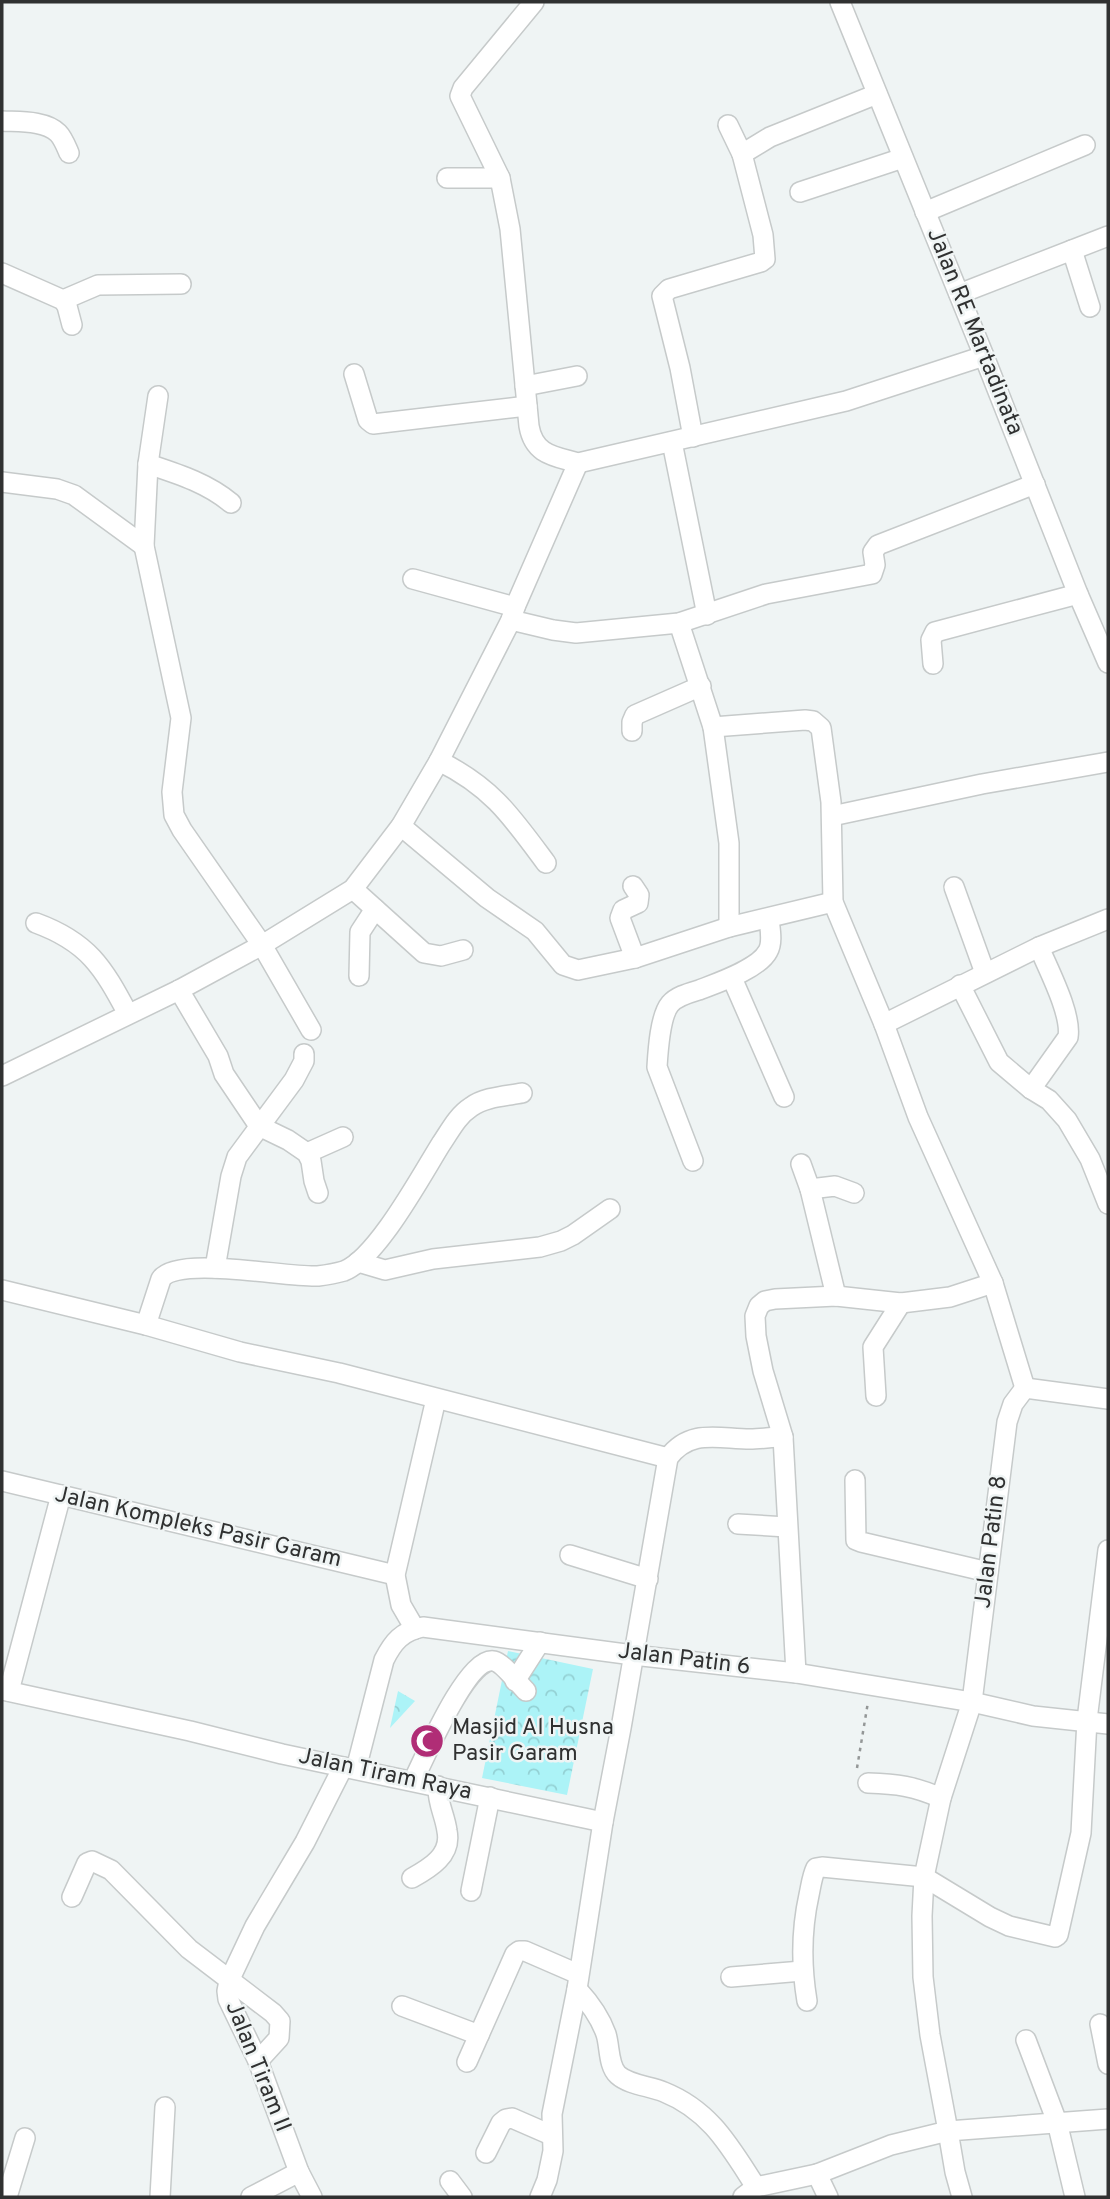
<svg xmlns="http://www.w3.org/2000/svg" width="1110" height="2199" viewBox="0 0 1110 2199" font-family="Overpass,sans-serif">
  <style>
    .forest { fill: url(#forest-crowns) }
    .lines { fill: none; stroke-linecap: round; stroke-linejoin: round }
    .minor-casing { stroke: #c6caca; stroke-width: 22 }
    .path { stroke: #949797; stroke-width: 2.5; stroke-dasharray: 3.5 5; stroke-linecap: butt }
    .minor { stroke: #fff; stroke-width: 19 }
    .labels { text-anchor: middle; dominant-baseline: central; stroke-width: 5; stroke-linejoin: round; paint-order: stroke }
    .street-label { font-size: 23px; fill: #303131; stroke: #eff4f4 }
    .poi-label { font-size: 23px; fill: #303131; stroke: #eff4f4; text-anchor: start }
  </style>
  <defs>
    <pattern id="forest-crowns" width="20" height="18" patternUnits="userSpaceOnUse" patternTransform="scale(1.75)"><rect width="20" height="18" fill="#acf3f7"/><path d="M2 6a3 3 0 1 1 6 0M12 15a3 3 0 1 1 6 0" fill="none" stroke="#94d1d4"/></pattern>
  </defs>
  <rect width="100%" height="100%" fill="#eff4f4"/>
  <g class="forest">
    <polygon points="508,1651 593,1669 567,1795 482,1778"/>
    <polygon points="398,1691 415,1701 390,1728"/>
  </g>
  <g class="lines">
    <g class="minor-casing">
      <g id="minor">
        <path d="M 534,2 L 463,88 L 460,96 L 500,178 L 510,229 L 529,426 C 534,455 554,456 578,463 L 846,401 L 984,356"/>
        <polyline points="840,2 984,356 1078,594 1108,663"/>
        <path d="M 2,121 C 18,122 45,120 58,133 C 63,138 66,146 69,153"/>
        <polyline points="728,125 742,154"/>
        <polyline points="447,178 500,178"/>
        <polyline points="800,192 903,158"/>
        <polyline points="925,212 1085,145"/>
        <polyline points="1072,250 1090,307"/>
        <polyline points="2,273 63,300 67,306 72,325"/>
        <polyline points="959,294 1108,236"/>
        <polyline points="63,300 98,285 181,284"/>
        <polyline points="354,374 368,420 373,424 527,406"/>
        <polyline points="525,386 577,376"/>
        <polyline points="158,396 148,464 144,546 181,718 172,792 174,815 182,830 262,945 311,1030"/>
        <polyline points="693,437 680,368 662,296 669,289 761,262 765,259 763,235 742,154 770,137 877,94"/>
        <polyline points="672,442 707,615"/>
        <path d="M 148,464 C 178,474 207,483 231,503"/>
        <polyline points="2,482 57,489 74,495 144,546"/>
        <polyline points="413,579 515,607"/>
        <polyline points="511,620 553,630 576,633 679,623 766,594 872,574 875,565 873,552 878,545 1035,484"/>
        <polyline points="679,623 713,727 805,720 813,721 821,728 831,802 833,902 884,1024 918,1117 993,1283 1025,1388"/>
        <polyline points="933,664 931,640 935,632 1078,594"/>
        <polyline points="713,727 729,843 729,927"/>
        <polyline points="632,731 632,722 635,715 701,686"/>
        <path d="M 439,761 C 492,787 512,817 546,863"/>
        <polyline points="832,816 982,784 1108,762"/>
        <polyline points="401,826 487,898 535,931 563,965 578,970 635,958 729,927 833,902"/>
        <polyline points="633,886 639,895 638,903 623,910 620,918 635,958"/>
        <polyline points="954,887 985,973"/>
        <polyline points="353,889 424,953 441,956 463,950"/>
        <path d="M 36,923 C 88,942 103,967 128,1014"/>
        <polyline points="359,976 360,932 375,909"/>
        <polyline points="732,978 784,1097"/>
        <polyline points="960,985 999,1062 1031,1089 1049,1100 1067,1120 1090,1159 1108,1204"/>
        <polyline points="179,990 218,1056 224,1074 259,1126 288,1140 307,1153 311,1161 314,1181 318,1193"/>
        <polyline points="884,1024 1039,947 1108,919"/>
        <polyline points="2,1076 179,990 262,945 353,889 401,826 439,761 511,620 515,607 578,463"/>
        <path d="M 1031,1089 L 1068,1037 C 1072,1014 1048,969 1039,947"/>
        <polyline points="307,1153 343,1137"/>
        <path d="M 693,1161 L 657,1067 C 658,1051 660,1016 670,1004 C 677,996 689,993 699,990 C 717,983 759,969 768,951 C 773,942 770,929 769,919"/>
        <polyline points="801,1164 810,1189 836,1296"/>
        <polyline points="810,1189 835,1186 854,1193"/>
        <polyline points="358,1262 385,1270 433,1259 540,1247 561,1241 573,1235 610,1209"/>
        <polyline points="215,1268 231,1176 237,1157 294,1080 304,1061 304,1054"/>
        <polyline points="2,1290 146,1325 240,1352 339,1373 668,1458"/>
        <path d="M 146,1325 L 161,1279 C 177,1255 288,1278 318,1276 C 326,1275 337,1273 344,1271 C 377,1258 421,1176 441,1144 C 450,1131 457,1116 471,1107 C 484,1097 506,1096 522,1093"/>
        <polyline points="1025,1388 1108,1399"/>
        <polyline points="876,1396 873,1347 901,1303"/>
        <polyline points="855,1480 856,1540 861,1542 988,1572"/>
        <polyline points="2,1481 395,1575"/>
        <polyline points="738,1524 787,1527"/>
        <polyline points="570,1555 648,1579"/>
        <polyline points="415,1629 401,1605 395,1575 436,1399"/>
        <polyline points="796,1673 783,1437 763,1371 756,1336 755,1316 759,1306 765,1301 775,1299 836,1296 901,1303 950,1297 993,1283"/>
        <polyline points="515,1681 540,1642"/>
        <polyline points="2,1690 190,1731 282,1754 603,1822"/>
        <polyline points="9,1691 61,1495"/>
        <path d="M 356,1769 L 384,1660 C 393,1642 402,1631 423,1627 L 633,1655 L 796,1673 L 972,1702 L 1033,1716 L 1108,1724"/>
        <path d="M 413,1781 C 424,1760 467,1656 494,1661 C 503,1663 519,1684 526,1691"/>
        <path d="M 868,1783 C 897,1784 914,1786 941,1798"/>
        <path d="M 412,1878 C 430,1868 452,1855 447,1831 C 445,1815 437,1803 438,1786"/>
        <polyline points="471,1891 490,1797"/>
        <polyline points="72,1897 87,1863 92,1861 111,1870 189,1949 273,2013 280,2021 279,2038 258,2061"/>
        <polyline points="731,1977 802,1971"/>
        <path d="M 577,1989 C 589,2002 600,2017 606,2034 C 610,2046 608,2066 618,2075 C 629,2085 650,2086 664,2092 C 711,2111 730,2147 756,2187"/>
        <path d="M 807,2001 C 801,1965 801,1931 809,1895 C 811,1886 812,1876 816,1868 L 822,1867 L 924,1877 L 990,1917 L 1009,1926 L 1055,1937 L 1058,1935 L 1081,1833 L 1087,1720 L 1108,1550"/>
        <polyline points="402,2006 479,2035"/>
        <polyline points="1100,2024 1108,2064"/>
        <polyline points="1026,2040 1057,2122 1075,2197"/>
        <polyline points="467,2062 515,1954 519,1951 525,1951 578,1974"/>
        <polyline points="486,2153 501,2123 506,2119 512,2118 551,2135"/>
        <polyline points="817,2174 828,2197"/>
        <polyline points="450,2181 462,2197"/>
        <polyline points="7,2197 25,2138"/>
        <polyline points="160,2197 165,2107"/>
        <polyline points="251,2197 299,2172"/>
        <polyline points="312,2197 299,2172 258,2061 228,1999 227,1991 229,1981 255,1926 305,1842 343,1767"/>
        <path d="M 540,2197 L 547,2180 L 553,2151 L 552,2114 L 577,1989 L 603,1822 L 621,1728 L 668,1458 C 690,1428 719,1439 750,1439 C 761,1439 772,1437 783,1437"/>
        <polyline points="743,2197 756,2187 817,2174 891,2145 948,2131 930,2035 923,1977 922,1916 924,1877 941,1798 972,1702 1007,1422 1013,1404 1025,1388"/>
        <polyline points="962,2197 955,2172 948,2131 1108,2119"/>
      </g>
    </g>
    <polyline class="path" points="857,1768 868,1702"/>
    <use href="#minor" class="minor"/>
  </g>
  <defs>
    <g id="mosque-disc" transform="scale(1.75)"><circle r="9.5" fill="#b02d76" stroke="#eff4f4"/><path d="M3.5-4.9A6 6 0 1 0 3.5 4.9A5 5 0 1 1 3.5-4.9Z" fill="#fff"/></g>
  </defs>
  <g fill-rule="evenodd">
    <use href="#mosque-disc" x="427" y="1741"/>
  </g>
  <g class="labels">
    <g class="street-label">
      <text transform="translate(974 332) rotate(68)">Jalan RE Martadinata</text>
      <text transform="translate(198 1528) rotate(13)">Jalan Kompleks Pasir Garam</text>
      <text transform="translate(992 1542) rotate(-83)">Jalan Patin 8</text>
      <text transform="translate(684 1660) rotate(7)">Jalan Patin 6</text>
      <text transform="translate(385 1775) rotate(12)">Jalan Tiram Raya</text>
      <text transform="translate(257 2067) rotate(68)">Jalan Tiram II</text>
    </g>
    <g class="poi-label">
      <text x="452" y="1728">Masjid Al Husna<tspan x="452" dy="26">Pasir Garam</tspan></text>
    </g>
  </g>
  <rect width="1110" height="2199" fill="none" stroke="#303131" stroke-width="7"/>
</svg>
